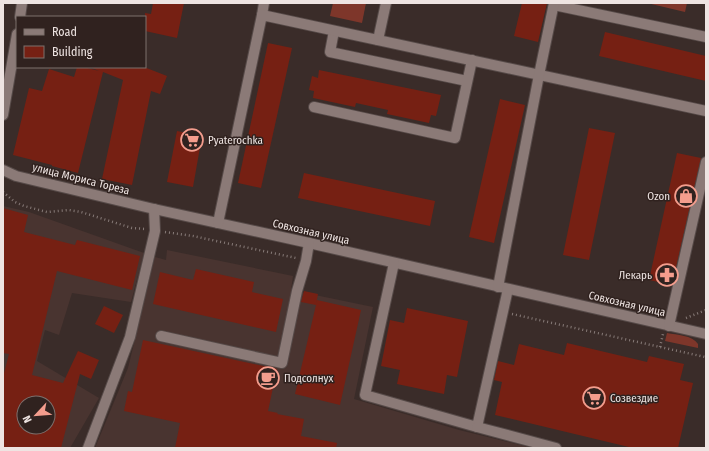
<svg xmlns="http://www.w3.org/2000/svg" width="709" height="451" viewBox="0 0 709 451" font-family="'Fira Sans Condensed',sans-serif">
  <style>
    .built { fill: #493430; fill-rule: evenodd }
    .green { fill: #7e362a }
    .building { fill: #762013; fill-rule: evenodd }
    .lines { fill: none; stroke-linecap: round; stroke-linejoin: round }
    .minor-casing { stroke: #564a48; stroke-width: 12 }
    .path { stroke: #877b78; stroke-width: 2.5; stroke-dasharray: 1 3; stroke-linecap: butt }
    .minor { stroke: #8b7a77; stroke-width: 10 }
    .labels { text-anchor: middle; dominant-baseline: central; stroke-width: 3; stroke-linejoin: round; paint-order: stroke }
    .poi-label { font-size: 11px; fill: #eee4e2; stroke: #30221f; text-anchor: start }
    .street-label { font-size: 11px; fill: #eee4e2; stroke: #30221f }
  </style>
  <rect width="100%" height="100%" fill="#3a2c29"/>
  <g class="built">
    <path d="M 3,206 L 29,212 L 144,253 L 131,302 L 72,293 L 59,335 L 45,330 L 37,361 L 99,398 L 70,448 L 3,448 ZM 24,403 L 48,403 L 48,427 L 24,427 Z"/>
    <polygon points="167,250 293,276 291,290 373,307 354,399 459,430 533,448 95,448 128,368 155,257 166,260"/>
  </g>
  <g class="green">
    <polygon points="333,3 366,3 362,23 330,16"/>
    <polygon points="647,3 687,3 685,12"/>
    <path d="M 667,333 C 677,335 692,335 698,344 L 698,348 L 665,341 Z"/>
  </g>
  <g class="building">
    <polygon points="153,3 184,3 177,38 145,31 145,13 151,14"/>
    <polygon points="522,3 547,3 538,42 514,36"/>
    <polygon points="605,32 706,56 706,81 599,56"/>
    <polygon points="268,43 292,48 261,188 238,183"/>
    <polygon points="77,67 84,67 99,71 92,68 92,67 144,67 167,76 160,94 151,91 132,185 102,179 123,80 103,72 78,173 52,166 52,165 13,155 29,88 42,91 49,69 74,77"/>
    <polygon points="319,70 441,95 436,116 431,115 429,123 387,114 388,110 356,103 355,107 313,98 314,91 309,90 312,76 318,78"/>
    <polygon points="500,99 525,105 494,243 469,237"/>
    <polygon points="589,128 615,133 589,260 563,255"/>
    <polygon points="177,131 202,136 193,187 167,182"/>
    <polygon points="677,153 701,158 672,285 649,280"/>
    <polygon points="304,173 435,201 430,226 298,198"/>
    <path d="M 3,208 L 28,215 L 24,232 L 75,245 L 77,240 L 140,256 L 132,290 L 57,271 L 32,375 L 63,383 L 78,351 L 99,360 L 91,379 L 80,374 L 61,448 L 3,448 L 3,377 L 9,354 L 3,353 ZM 24,403 L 48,403 L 48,427 L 19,427 L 24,406 Z"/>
    <polygon points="196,269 254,282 252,292 283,299 276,332 153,304 160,272 193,280"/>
    <polygon points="304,291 318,294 316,304 317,300 361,310 340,405 295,394 316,305 301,302"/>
    <polygon points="104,306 123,315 114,333 95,324"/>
    <polygon points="407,308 468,321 457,377 447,375 444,394 397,384 400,370 381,366 390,320 404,323"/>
    <polygon points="143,340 277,369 268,411 278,413 277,414 304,419 301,436 337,443 336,448 175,448 180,423 124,411 128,391 132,392"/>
    <polygon points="567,343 647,362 649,356 684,364 680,380 693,383 678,448 633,448 495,415 502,382 494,380 498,361 514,365 519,344 564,355"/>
  </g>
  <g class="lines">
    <g class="minor-casing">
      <g id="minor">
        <polyline points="554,5 706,37"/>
        <polyline points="262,15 264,3"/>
        <polyline points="20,17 22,3"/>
        <polyline points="334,31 330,52 467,81"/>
        <polyline points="378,40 386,3"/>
        <polyline points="314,107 455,138 472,60"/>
        <polyline points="3,115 17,34"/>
        <polyline points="3,170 16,176 154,209 309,243 706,334"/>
        <polyline points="218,223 262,15 706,111"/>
        <polyline points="394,263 365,395 477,427 508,289"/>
        <polyline points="498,287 539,75 554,3"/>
        <polyline points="669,326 706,162"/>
        <polyline points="161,336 282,363 297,291 306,261 309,243"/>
        <polyline points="477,427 556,448"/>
        <polyline points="88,448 130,337 155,231 154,209"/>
      </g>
    </g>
    <g class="path">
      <polyline points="3,192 15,202 24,206 47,212 69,210 81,212 132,228 145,229"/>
      <polyline points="165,232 193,236 296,258"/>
      <polyline points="512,314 705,357"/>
      <polyline points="686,318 706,310"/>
      <polyline points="660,347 663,334"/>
    </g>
    <use href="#minor" class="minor"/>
  </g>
  <defs>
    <g id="supermarket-ring" transform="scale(1.15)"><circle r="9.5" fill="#30221f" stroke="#f49d8d" stroke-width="1.5"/><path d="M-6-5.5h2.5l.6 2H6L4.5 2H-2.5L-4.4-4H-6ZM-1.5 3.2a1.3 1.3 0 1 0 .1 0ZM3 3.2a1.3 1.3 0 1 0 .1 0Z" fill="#f49d8d"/></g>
    <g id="shop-ring" transform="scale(1.15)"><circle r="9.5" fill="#30221f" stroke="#f49d8d" stroke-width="1.5"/><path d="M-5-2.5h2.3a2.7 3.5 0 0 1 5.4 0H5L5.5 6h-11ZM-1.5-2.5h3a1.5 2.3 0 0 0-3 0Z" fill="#f49d8d"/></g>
    <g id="pharmacy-ring" transform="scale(1.15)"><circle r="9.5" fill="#30221f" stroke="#f49d8d" stroke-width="1.5"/><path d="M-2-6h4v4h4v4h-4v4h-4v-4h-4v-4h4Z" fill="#f49d8d"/></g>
    <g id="cafe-ring" transform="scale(1.15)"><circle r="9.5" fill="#30221f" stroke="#f49d8d" stroke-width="1.5"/><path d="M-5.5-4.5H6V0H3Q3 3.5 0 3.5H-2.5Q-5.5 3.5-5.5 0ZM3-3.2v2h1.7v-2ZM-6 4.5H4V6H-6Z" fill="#f49d8d"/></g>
  </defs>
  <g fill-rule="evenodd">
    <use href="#supermarket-ring" x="192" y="140"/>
    <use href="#shop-ring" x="686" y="196"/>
    <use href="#pharmacy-ring" x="667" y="275"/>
    <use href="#cafe-ring" x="268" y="378"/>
    <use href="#supermarket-ring" x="594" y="398"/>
  </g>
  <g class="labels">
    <g class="poi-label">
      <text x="208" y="140">Pyaterochka</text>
      <text x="670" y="196" text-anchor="end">Ozon</text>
      <text x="652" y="275" text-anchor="end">Лекарь</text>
      <text x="284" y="378">Подсолнух</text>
      <text x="610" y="398">Созвездие</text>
    </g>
    <g class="street-label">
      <text transform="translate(81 179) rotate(14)">улица Мориса Тореза</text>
      <text transform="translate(311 232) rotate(13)">Совхозная улица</text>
      <text transform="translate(627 304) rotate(13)">Совхозная улица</text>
    </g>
  </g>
  <rect width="709" height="451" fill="none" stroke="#eee4e2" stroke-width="8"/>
  <rect x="16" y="16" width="130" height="52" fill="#30221f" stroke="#7c706d"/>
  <rect x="24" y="29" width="20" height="6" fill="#8b7a77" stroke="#7c706d"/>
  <text x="52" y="36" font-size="12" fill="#eee4e2">Road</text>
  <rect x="24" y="46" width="20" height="12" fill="#762013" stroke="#7c706d"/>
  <text x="52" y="56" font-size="12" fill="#eee4e2">Building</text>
  <g transform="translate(36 415) rotate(244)"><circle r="19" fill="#30221f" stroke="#7c706d"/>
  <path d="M0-3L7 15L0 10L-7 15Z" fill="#f49d8d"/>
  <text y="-6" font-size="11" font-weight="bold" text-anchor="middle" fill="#eee4e2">N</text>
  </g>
</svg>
